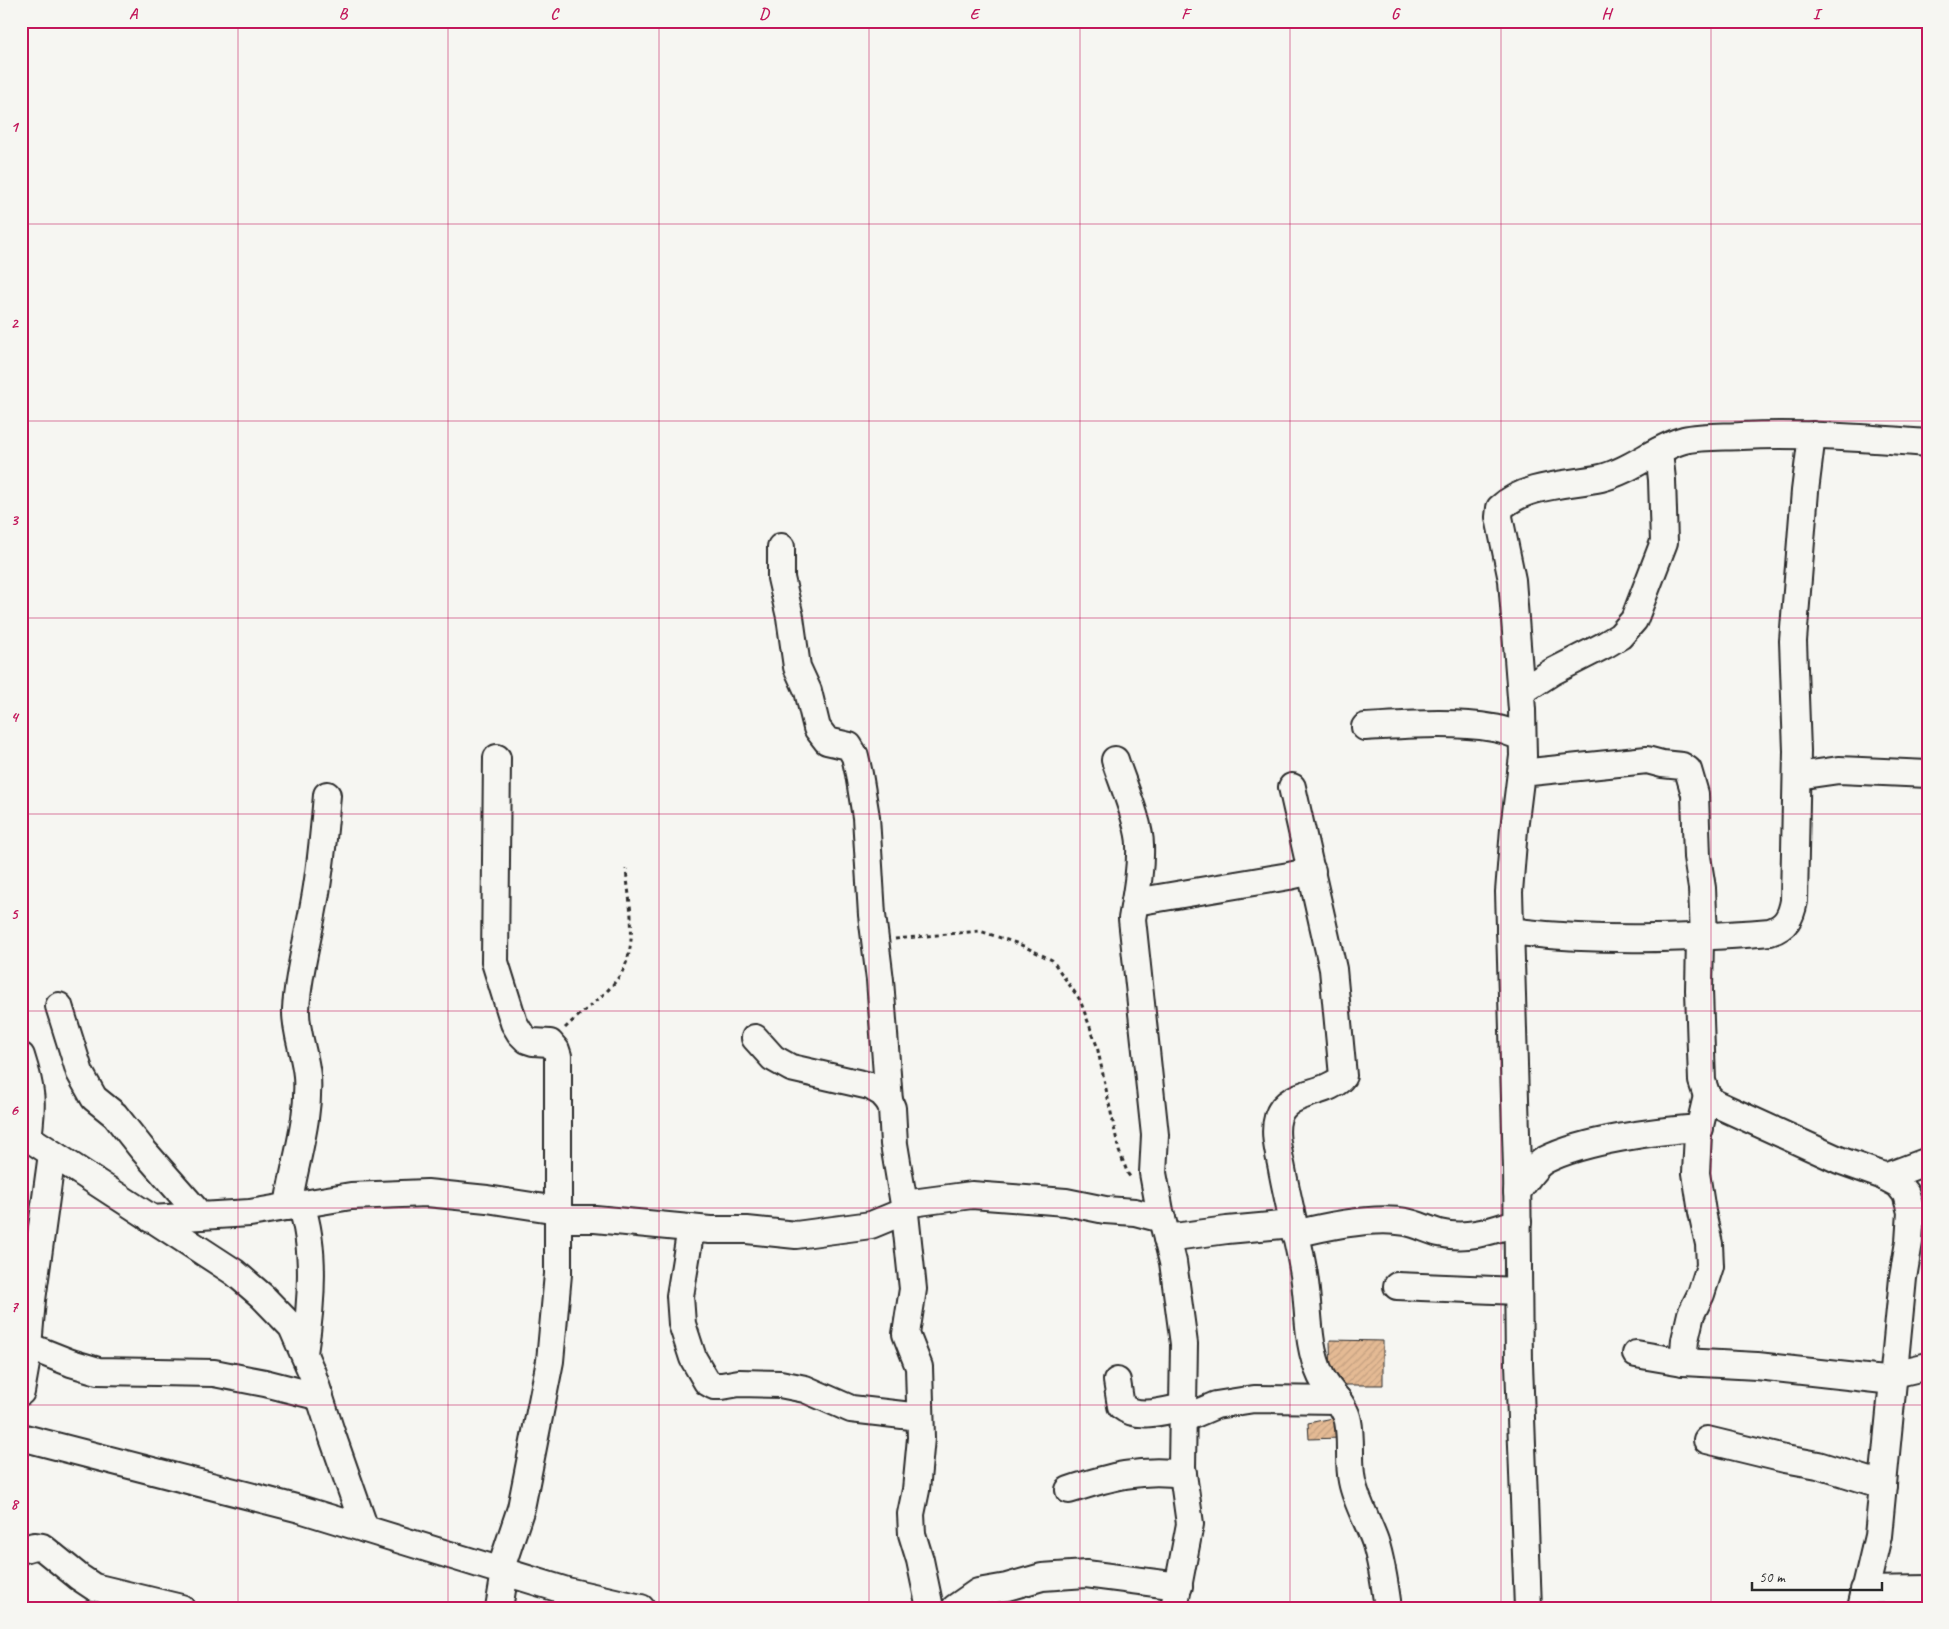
<svg xmlns="http://www.w3.org/2000/svg" width="1949" height="1629" viewBox="0 0 1949 1629" font-family="Caveat,sans-serif">
  <style>
    .building { fill: url(#building-hatch); stroke: #2b2b2b }
    .lines { fill: none; stroke-linecap: round; stroke-linejoin: round }
    .minor-casing { stroke: #2b2b2b; stroke-width: 30 }
    .path { stroke: #2b2b2b; stroke-width: 3; stroke-dasharray: 4 4; stroke-linecap: butt }
    .minor { stroke: #f6f6f2; stroke-width: 26 }
    .grid { fill: none; stroke: #c2185b; stroke-width: 1; stroke-opacity: 0.55 }
    .neatline { fill: none; stroke: #c2185b; stroke-width: 2 }
    .grid-label { font-size: 16px; text-anchor: middle; font-weight: bold; fill: #c2185b }
  </style>
  <defs>
    <pattern id="building-hatch" width="6" height="6" patternUnits="userSpaceOnUse" patternTransform="scale(1.25)"><rect width="6" height="6" fill="#e4ba94"/><path d="M-1 1l2-2M0 6l6-6M5 7l2-2" fill="none" stroke="#c4a080"/></pattern>
  </defs>
  <rect width="100%" height="100%" fill="#f6f6f2"/>
  <filter id="ink" filterUnits="userSpaceOnUse"><feTurbulence type="fractalNoise" baseFrequency=".02" numOctaves="2"/><feDisplacementMap in="SourceGraphic" scale="10" xChannelSelector="R" yChannelSelector="G"/><feConvolveMatrix kernelMatrix="1 2 1 2 8 2 1 2 1" color-interpolation-filters="sRGB"/></filter>
  <g filter="url(#ink)">
    <g class="building">
      <polygon points="1330,1340 1383,1341 1383,1385 1331,1385"/>
      <polygon points="1338,1417 1340,1438 1309,1439 1308,1423"/>
    </g>
    <g class="lines">
      <g class="minor-casing">
        <g id="minor">
          <polyline points="781,547 781,578 790,617 797,667 808,691 817,728 827,741 849,746 855,756 859,774 866,817 872,915 880,980 889,1101"/>
          <polyline points="1521,692 1552,672 1605,645 1620,636 1634,620 1664,542 1662,480 1659,451"/>
          <path d="M 1365,727 C 1406,725 1453,721 1493,728 C 1503,729 1513,734 1522,737"/>
          <polyline points="497,758 495,962 514,1023 520,1033 527,1040 533,1042 550,1043 556,1050 558,1056 558,1274 550,1361 521,1508 500,1571"/>
          <path d="M 1115,760 C 1122,782 1140,823 1140,845 C 1141,870 1136,895 1132,919 L 1155,1135 L 1153,1173 L 1160,1211 L 1173,1262 L 1184,1344 L 1182,1467 L 1190,1524 L 1174,1608"/>
          <polyline points="1521,773 1647,760 1662,764 1682,766 1688,770 1695,794 1697,857 1702,888 1704,937"/>
          <polyline points="1797,776 1839,770 1928,774"/>
          <path d="M 1292,787 L 1333,969 L 1343,1076 C 1329,1096 1287,1089 1278,1117 C 1273,1133 1279,1153 1282,1169 C 1288,1202 1297,1235 1303,1269 C 1310,1304 1305,1342 1321,1376 C 1328,1391 1345,1404 1348,1421 C 1352,1441 1348,1462 1352,1481 C 1356,1502 1368,1521 1375,1541 C 1382,1563 1385,1585 1388,1608"/>
          <polyline points="1135,902 1289,876 1312,871"/>
          <path d="M 1510,931 C 1596,942 1684,939 1770,932 C 1786,927 1791,917 1794,901 L 1797,751 L 1793,641 L 1805,491 L 1812,435"/>
          <polyline points="1700,938 1699,990 1702,1081 1707,1096 1714,1103 1839,1160 1881,1175 1898,1184 1906,1194 1911,1212 1909,1242 1903,1278 1878,1536 1861,1608"/>
          <polyline points="59,1006 80,1073 94,1098 115,1115 142,1149 201,1216"/>
          <polyline points="755,1038 773,1058 791,1068 870,1086 882,1093 889,1101 892,1108 894,1144 904,1204 913,1289 906,1334 919,1367 921,1438 916,1490 911,1514 912,1534 920,1560 930,1608"/>
          <path d="M 21,1056 C 32,1090 33,1103 28,1138"/>
          <polyline points="21,1133 234,1272 262,1296 292,1327 312,1373 332,1435 365,1529"/>
          <polyline points="1885,1177 1928,1161"/>
          <path d="M 1517,1192 C 1525,1182 1534,1166 1545,1160 C 1585,1140 1655,1131 1700,1128"/>
          <polyline points="904,1204 972,1195 1066,1202 1105,1210 1135,1212 1162,1219"/>
          <path d="M 301,1205 C 316,1248 311,1309 304,1353"/>
          <path d="M 288,1207 C 294,1163 310,1121 307,1076 C 305,1053 295,1031 296,1009 C 298,973 308,939 314,904 C 321,868 324,832 327,795"/>
          <polyline points="151,1219 250,1213 351,1196 427,1193 487,1199 558,1210"/>
          <polyline points="558,1219 595,1219 710,1230 747,1230 796,1235 871,1225 905,1211"/>
          <polyline points="691,1228 680,1296 682,1324 693,1358 707,1382 714,1386 722,1386 739,1383 780,1384 805,1389 851,1409 920,1417"/>
          <path d="M 1295,1234 C 1327,1226 1374,1216 1406,1222 C 1417,1224 1428,1230 1439,1233 C 1467,1240 1491,1231 1518,1222"/>
          <polyline points="1167,1238 1227,1230 1293,1224"/>
          <polyline points="1397,1286 1518,1291"/>
          <polyline points="28,1346 71,1363 98,1371 214,1373 265,1383 320,1397"/>
          <polyline points="1636,1354 1683,1362 1757,1366 1893,1381"/>
          <polyline points="1683,1362 1685,1340 1691,1314 1701,1294 1710,1266 1709,1244 1702,1212 1696,1173 1698,1134 1707,1096"/>
          <polyline points="1894,1374 1928,1366"/>
          <path d="M 1117,1381 L 1121,1406 C 1138,1420 1164,1411 1183,1407"/>
          <polyline points="21,1392 27,1358 32,1300 52,1154"/>
          <polyline points="1183,1419 1216,1405 1254,1399 1338,1400"/>
          <polyline points="21,1437 300,1509 567,1591 641,1608"/>
          <polyline points="1707,1440 1785,1459 1818,1465 1883,1485"/>
          <path d="M 1069,1490 C 1109,1477 1141,1468 1183,1474"/>
          <polyline points="21,1550 34,1546 42,1547 79,1577 94,1587 181,1608"/>
          <polyline points="1864,1590 1928,1589"/>
          <polyline points="499,1608 505,1572"/>
          <polyline points="955,1608 978,1592 1007,1587 1042,1577 1086,1574 1179,1586"/>
          <path d="M 1528,1608 L 1519,1364 L 1517,1168 L 1509,892 L 1514,829 L 1523,756 L 1522,710 L 1512,580 L 1499,517 L 1500,508 C 1526,484 1568,485 1601,478 C 1631,471 1655,448 1684,440 C 1702,436 1723,437 1741,436 C 1804,433 1865,438 1928,443"/>
        </g>
      </g>
      <g class="path">
        <polyline points="895,939 980,931 1019,944 1052,960 1080,1000 1097,1046 1119,1151 1128,1174 1132,1179"/>
        <path d="M 565,1028 C 582,1011 604,998 618,978 C 640,949 629,903 626,869"/>
      </g>
      <use href="#minor" class="minor"/>
    </g>
  </g>
  <path class="grid" d="M 238,21 L 238,1608M 448,21 L 448,1608M 659,21 L 659,1608M 869,21 L 869,1608M 1080,21 L 1080,1608M 1290,21 L 1290,1608M 1501,21 L 1501,1608M 1711,21 L 1711,1608M 21,224 L 1928,224M 21,421 L 1928,421M 21,618 L 1928,618M 21,814 L 1928,814M 21,1011 L 1928,1011M 21,1208 L 1928,1208M 21,1405 L 1928,1405"/>
  <rect width="1949" height="1629" fill="none" stroke="#f6f6f2" stroke-width="55"/>
  <path d="M1752 1582v8h130v-8" fill="none" stroke="#2b2b2b" stroke-width="2.5"/>
  <text x="1759" y="1582" font-size="15" fill="#2b2b2b" stroke="#f6f6f2" stroke-width="4" paint-order="stroke">50 m</text>
  <rect x="28" y="28" width="1894" height="1574" class="neatline"/>
  <g class="grid-label">
    <text x="133" y="19">A</text>
    <text x="343" y="19">B</text>
    <text x="554" y="19">C</text>
    <text x="764" y="19">D</text>
    <text x="974" y="19">E</text>
    <text x="1185" y="19">F</text>
    <text x="1395" y="19">G</text>
    <text x="1606" y="19">H</text>
    <text x="1816" y="19">I</text>
    <text x="14" y="132">1</text>
    <text x="14" y="328">2</text>
    <text x="14" y="525">3</text>
    <text x="14" y="722">4</text>
    <text x="14" y="919">5</text>
    <text x="14" y="1115">6</text>
    <text x="14" y="1312">7</text>
    <text x="14" y="1509">8</text>
  </g>
</svg>
